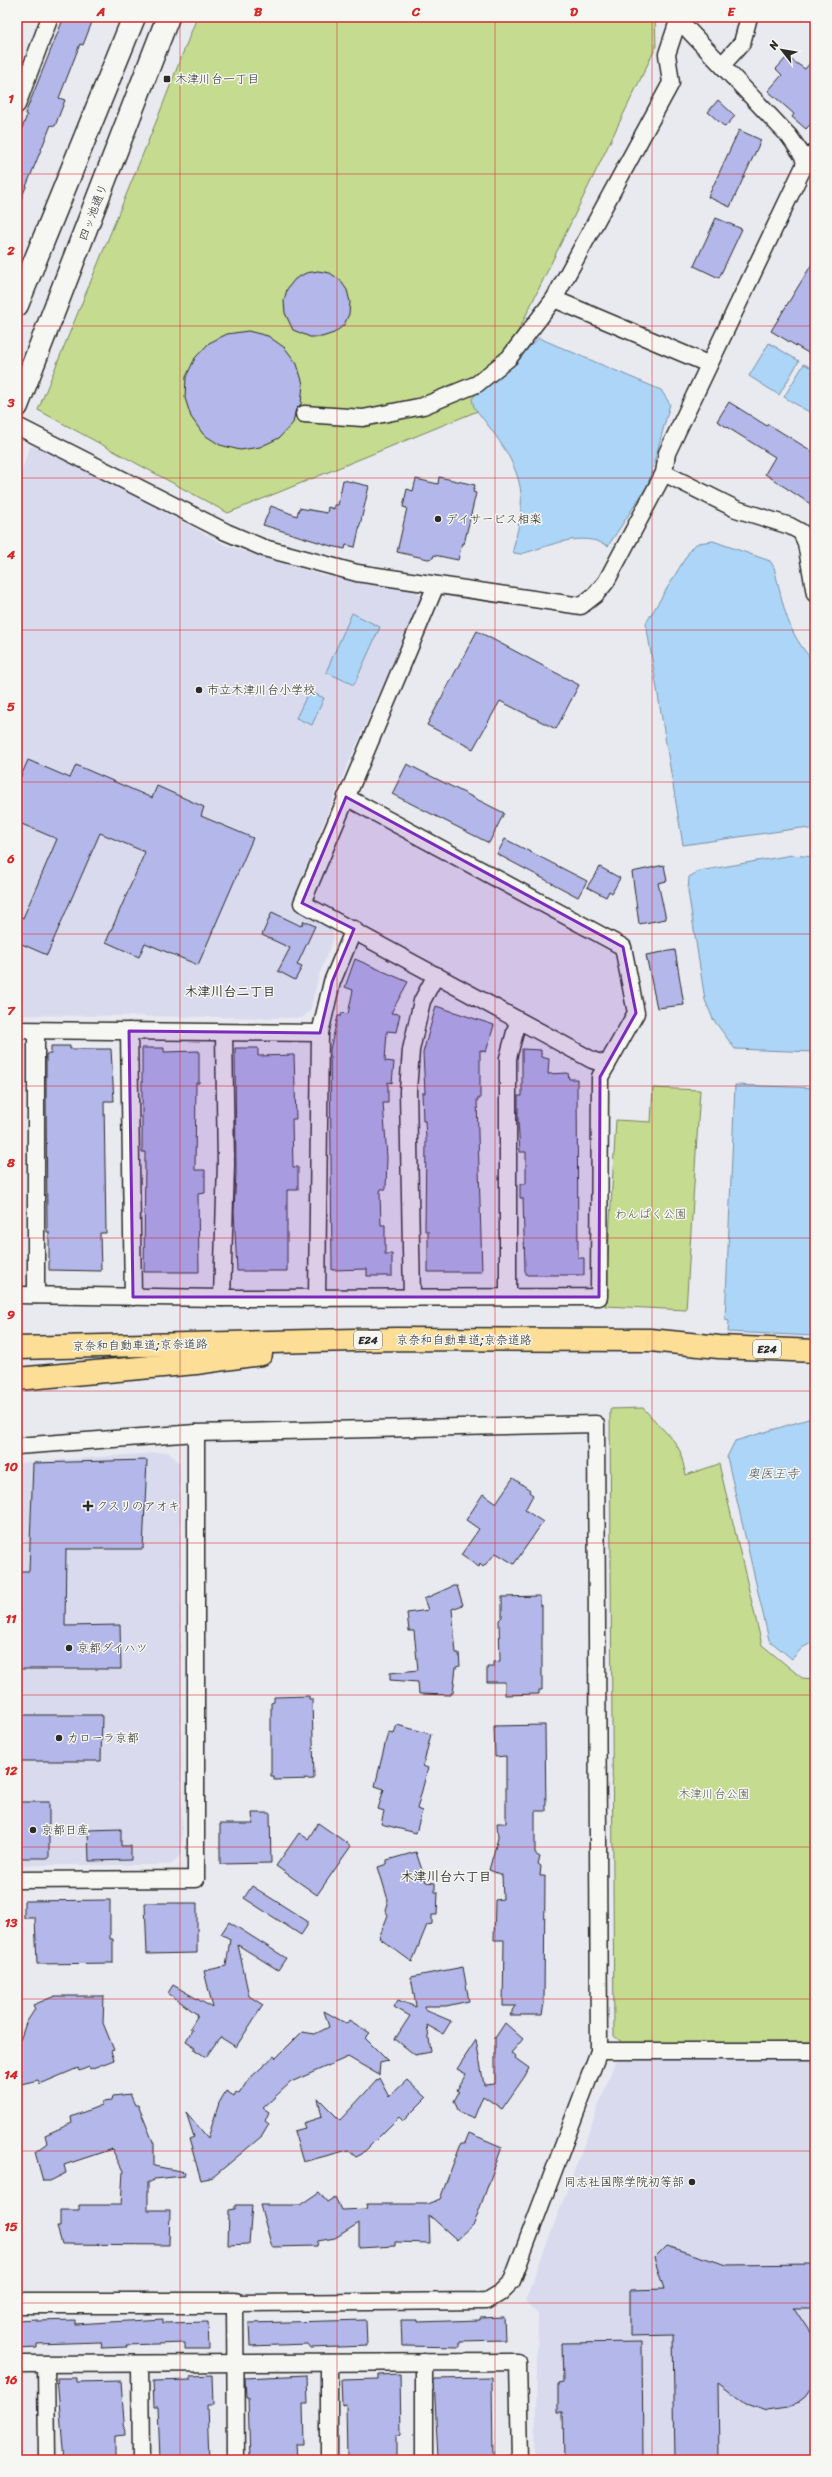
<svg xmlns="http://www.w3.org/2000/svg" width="832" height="2477" viewBox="0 0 832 2477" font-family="Sriracha,'Klee One',sans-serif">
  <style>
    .built { fill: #d9daee }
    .green { fill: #c5db90; stroke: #78835e }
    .water { fill: #acd5f7; stroke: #7891a5 }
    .building { fill: #b3b7e9; stroke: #2b2b2b }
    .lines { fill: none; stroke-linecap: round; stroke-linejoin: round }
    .minor-casing { stroke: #2b2b2b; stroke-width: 19 }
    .tertiary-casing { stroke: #2b2b2b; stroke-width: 23 }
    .secondary-casing { stroke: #2b2b2b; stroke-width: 25 }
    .motorway-casing { stroke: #2b2b2b; stroke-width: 25 }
    .minor { stroke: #f6f6f2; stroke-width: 16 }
    .tertiary { stroke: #f6f6f2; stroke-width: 20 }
    .secondary { stroke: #f6f6f2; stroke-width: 22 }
    .motorway { stroke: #fcde96; stroke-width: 22 }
    .marked { fill: #7b2cbf; fill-opacity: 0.2; stroke: #7b2cbf; stroke-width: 3; stroke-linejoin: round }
    .grid { fill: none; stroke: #d62828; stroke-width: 1; stroke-opacity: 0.55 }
    .poi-dot { fill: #2b2b2b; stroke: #f6f6f2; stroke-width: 1.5 }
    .labels { text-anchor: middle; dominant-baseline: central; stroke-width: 3; stroke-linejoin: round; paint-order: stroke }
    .shield { fill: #f6f6f2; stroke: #686867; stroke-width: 1 }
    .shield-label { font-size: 11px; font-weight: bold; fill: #2b2b2b }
    .poi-label { font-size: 12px; fill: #2b2b2b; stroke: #f6f6f2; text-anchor: start }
    .street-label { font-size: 12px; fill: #2b2b2b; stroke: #f6f6f2 }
    .park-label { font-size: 12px; fill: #525744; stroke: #f6f6f2 }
    .neighbourhood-label { font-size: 13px; font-weight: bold; fill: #2b2b2b; stroke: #f6f6f2 }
    .water-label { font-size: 13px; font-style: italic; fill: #4b565e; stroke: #f6f6f2 }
    .neatline { fill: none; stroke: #d62828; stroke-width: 1.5 }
    .grid-label { font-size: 13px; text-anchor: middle; font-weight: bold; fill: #d62828 }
  </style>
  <rect width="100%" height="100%" fill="#e9e9f0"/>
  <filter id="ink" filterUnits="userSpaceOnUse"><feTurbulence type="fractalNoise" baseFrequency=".025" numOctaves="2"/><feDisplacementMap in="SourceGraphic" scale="8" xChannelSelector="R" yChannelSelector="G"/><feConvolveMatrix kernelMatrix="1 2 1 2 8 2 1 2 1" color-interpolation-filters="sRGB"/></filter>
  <g filter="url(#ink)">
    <g class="built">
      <polygon points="40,445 225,545 322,575 416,590 421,599 340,782 291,905 292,907 331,928 334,937 319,975 310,1011 302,1018 17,1015 17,483 30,447"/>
      <polygon points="168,1452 180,1463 182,1853 171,1865 17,1865 17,1463"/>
      <polygon points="815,2058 815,2460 535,2460 538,2314 525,2302 615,2062 618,2060"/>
    </g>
    <g class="green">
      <polygon points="197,17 655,17 656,47 480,410 228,513 38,410 156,122"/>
      <polygon points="653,1088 700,1090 686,1310 605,1306 616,1120 651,1122"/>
      <polygon points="643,1408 674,1441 680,1451 686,1475 719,1464 762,1645 802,1678 815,1679 815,2042 624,2044 614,2036 610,1409"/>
    </g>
    <g class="water">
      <path d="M 539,338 L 661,390 L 670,404 L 648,485 L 608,546 C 581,530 550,546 521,554 L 514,553 L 513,550 C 516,537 520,522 521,508 C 525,469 496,436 474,407 L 472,399 L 482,387 Z"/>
      <polygon points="769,343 799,361 779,395 749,376"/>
      <polygon points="804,364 815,370 814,415 784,397"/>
      <path d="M 713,541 L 770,561 L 774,567 C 784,607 786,632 815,663 L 815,830 L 801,828 L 683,845 L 646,623 L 692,547 L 698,543 Z"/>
      <polygon points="352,613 380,627 354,685 326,672"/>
      <polygon points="309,691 324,698 312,725 296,718"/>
      <polygon points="792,855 815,857 815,1052 735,1049 713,1019 705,1000 688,891 689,877 699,871"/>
      <polygon points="735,1085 815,1088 815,1336 728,1332 729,1321 725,1320"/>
      <polygon points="815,1417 815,1641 802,1648 792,1659 769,1640 727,1457 735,1441"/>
    </g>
    <g class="building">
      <polygon points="64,17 94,17 83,45 80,44 59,98 65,100 55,126 51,125 17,209 17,142 27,115 25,114"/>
      <polygon points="787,57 805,69 815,57 815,119 806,129 792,117 794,114 768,91 782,75 776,69"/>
      <polygon points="718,100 735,116 725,127 708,112"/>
      <polygon points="739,130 761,140 730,207 708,197"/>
      <polygon points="716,218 742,229 719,278 694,266"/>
      <polygon points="815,259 815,357 771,331"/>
      <polygon points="318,271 330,273 340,280 347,290 350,302 349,314 344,325 334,333 322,337 310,337 293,330 285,313 284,301 287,289 295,279 306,273"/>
      <polygon points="248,331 268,336 285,348 297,364 303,384 301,404 296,409 293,423 279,438 260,447 240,450 220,445 203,434 191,417 185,398 186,377 195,358 209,343 227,334"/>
      <polygon points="729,402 767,426 768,424 815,453 815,507 765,474 775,457 717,421"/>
      <polygon points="439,477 475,485 473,492 476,493 464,544 462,543 458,560 434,555 433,558 428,559 397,552 407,508 403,507 407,489 413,491 416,479 438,484"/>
      <polygon points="343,480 369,486 355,547 346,545 345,549 331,546 263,525 271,506 297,516 299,508 327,513 328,507 334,509 334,505 338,505"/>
      <polygon points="477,631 579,685 556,729 500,701 473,749 427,725"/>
      <polygon points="28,760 70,778 76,765 152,798 157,786 204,807 201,816 253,838 198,965 145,943 139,957 106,942 145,852 100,833 47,955 17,942 17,914 23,918 57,839 17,822 17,785"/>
      <polygon points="407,764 504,813 489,843 392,794"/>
      <polygon points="505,839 587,881 578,897 497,854"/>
      <polygon points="664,865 667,881 658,883 666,919 639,924 632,872"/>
      <polygon points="600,867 620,878 612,893 609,891 606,897 587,887"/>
      <polygon points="272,912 301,926 304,921 315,926 297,965 302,967 295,980 278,971 290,948 262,935"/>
      <polygon points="675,950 684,1005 657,1008 646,955"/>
      <polygon points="355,959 408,982 391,1013 400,1014 396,1032 387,1031 385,1061 394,1062 392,1083 388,1082 388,1103 383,1103 387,1157 386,1189 381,1189 380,1192 381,1225 385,1225 385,1254 392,1254 392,1276 367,1276 367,1269 332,1270 330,1049 338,1016 341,1016 342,1013 348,1014 353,990 345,987"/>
      <polygon points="436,1006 494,1025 486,1052 480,1050 480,1099 477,1099 482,1272 428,1272 428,1231 425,1231 426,1140 425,1121 423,1121 422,1093 425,1093 423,1053"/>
      <polygon points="51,1046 70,1046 70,1049 111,1049 114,1101 104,1101 106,1233 100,1233 101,1271 49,1270 49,1232 47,1232 46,1092 46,1054 51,1054"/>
      <polygon points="142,1048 164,1048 164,1052 199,1051 199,1083 196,1083 195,1170 205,1170 205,1193 198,1194 199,1272 144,1272 145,1152 142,1152"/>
      <polygon points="235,1048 258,1048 258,1056 294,1055 296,1119 292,1119 293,1167 298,1167 298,1190 287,1190 287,1271 237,1271 234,1211 236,1173"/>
      <polygon points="522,1049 541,1050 541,1057 549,1059 548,1074 568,1073 569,1079 577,1079 578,1258 584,1258 584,1275 527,1275 525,1271 523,1198 520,1198 520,1184 526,1184 526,1152 520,1152 518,1121 518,1096 522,1096"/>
      <polygon points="147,1460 143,1549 66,1549 65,1626 120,1625 121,1669 17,1669 17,1571 29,1571 33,1463"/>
      <polygon points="513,1478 530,1490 529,1492 533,1495 525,1510 543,1522 514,1564 496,1553 483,1567 480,1564 479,1567 461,1555 479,1529 466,1520 483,1494 496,1503"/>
      <polygon points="453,1586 457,1586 463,1605 452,1609 456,1653 459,1653 460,1666 456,1667 453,1693 451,1693 451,1695 419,1694 418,1682 390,1680 390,1673 418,1670 414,1631 409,1631 407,1613 428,1610 424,1599"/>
      <polygon points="540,1596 540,1605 542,1605 542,1690 539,1690 539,1694 505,1695 505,1682 487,1682 487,1667 493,1667 493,1662 500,1661 499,1620 502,1617 502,1597"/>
      <polygon points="309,1696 309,1699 312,1699 314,1779 274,1780 274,1776 271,1776 271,1703 274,1702 274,1697"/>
      <polygon points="17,1715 102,1715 101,1761 17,1761"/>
      <polygon points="397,1725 431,1734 423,1766 428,1768 417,1809 422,1811 416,1833 381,1824 384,1811 378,1809 384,1789 375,1786 388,1732 394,1733"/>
      <polygon points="545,1725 546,1811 535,1811 535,1854 540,1857 538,1864 541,1866 540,1876 545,1876 544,2003 542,2015 510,2015 516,2006 503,2006 504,1940 494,1940 495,1900 503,1899 502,1875 489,1870 498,1838 497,1823 506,1823 506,1756 495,1757 494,1726"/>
      <rect x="17" y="1802" width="32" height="56"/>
      <polygon points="252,1813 270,1813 271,1863 220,1864 220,1824 253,1824"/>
      <polygon points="318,1823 351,1846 317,1895 276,1866 299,1833 308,1839"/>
      <polygon points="121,1829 121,1846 131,1846 131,1860 89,1861 88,1830"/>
      <polygon points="416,1852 426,1882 435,1883 435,1892 438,1892 437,1915 432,1915 432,1924 427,1925 412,1962 379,1938 388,1915 385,1910 388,1900 378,1867 387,1864 387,1860"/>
      <polygon points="252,1886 307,1921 307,1926 301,1935 244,1898"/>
      <polygon points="110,1900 110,1939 113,1939 113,1963 37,1964 35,1918 24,1918 24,1901"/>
      <polygon points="145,1903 197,1903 197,1953 147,1954"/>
      <polygon points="229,1922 286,1958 278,1970 238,1945 249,1996 263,2005 236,2047 220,2037 206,2057 195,2050 195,2047 186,2041 192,2030 190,2028 198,2015 168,1993 173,1985 213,2008 204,1971 226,1966 230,1939 221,1934"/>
      <polygon points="463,1967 469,2001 446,2006 424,2006 425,2010 451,2021 443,2034 427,2025 431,2052 415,2055 395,2039 410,2016 394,2007 398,2000 416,2007 416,2006 411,1977"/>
      <polygon points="55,1996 104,1996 103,2023 114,2050 111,2051 114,2060 90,2069 89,2067 79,2071 78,2068 40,2084 38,2080 17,2085 17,2049 26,2023 35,2009 33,2005"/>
      <polygon points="324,2011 347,2024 349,2020 370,2033 365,2038 388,2061 380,2063 379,2075 348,2057 291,2082 263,2108 269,2112 265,2121 269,2124 262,2136 213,2177 201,2180 189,2139 194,2137 186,2112 208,2138 219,2103 226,2091 234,2096 236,2092 239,2094 248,2080 274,2056 276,2058 302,2032 315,2034 329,2027"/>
      <polygon points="505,2023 523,2039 511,2053 516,2056 515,2058 529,2068 525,2076 502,2109 483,2096 474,2118 459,2112 454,2101 459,2092 457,2090 466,2074 457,2069 476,2040 484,2085 495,2084 495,2038"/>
      <polygon points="379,2078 389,2097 407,2080 426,2098 403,2121 399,2117 362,2154 356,2157 348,2150 303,2162 294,2131 305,2128 303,2123 322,2117 318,2098 340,2120"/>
      <polygon points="130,2094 135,2105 138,2105 154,2144 154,2166 185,2172 184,2176 154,2179 153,2182 148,2182 148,2210 170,2210 169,2245 62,2244 57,2227 60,2227 60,2210 79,2210 79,2205 121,2205 123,2171 112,2149 64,2165 66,2173 50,2181 43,2181 35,2152 47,2143 45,2135 72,2123 71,2117 102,2105 102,2102 112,2101 113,2096"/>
      <polygon points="469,2133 502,2147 474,2224 457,2240 429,2215 430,2243 395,2242 395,2246 359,2248 359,2223 335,2238 318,2241 317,2246 272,2247 260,2205 300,2205 319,2192 327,2202 335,2197 341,2210 366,2209 367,2204 427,2204 440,2199 461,2143 465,2143"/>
      <polygon points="235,2205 252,2205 249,2244 228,2245 229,2210 235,2209"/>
      <polygon points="666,2246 727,2265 815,2264 815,2308 794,2308 815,2340 815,2383 805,2397 797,2403 787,2408 766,2411 746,2404 718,2383 719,2460 675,2460 673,2335 630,2336 630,2290 664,2289 654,2258"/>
      <polygon points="504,2317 505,2340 460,2341 460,2347 402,2346 401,2320 417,2320 417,2322 480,2320 480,2318"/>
      <polygon points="37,2319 37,2321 75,2320 75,2324 163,2319 163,2323 208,2322 209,2349 185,2349 185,2343 126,2345 127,2347 102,2348 101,2342 37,2344 37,2348 18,2349 17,2320"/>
      <polygon points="366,2320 367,2346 311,2348 308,2344 250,2346 249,2323"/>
      <polygon points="642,2342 643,2460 564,2460 563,2412 558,2412 558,2384 563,2383 562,2343"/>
      <polygon points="400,2374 401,2435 396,2435 396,2460 347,2460 346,2404 342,2405 341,2380 379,2379 379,2375"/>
      <polygon points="212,2375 213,2405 207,2405 209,2460 160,2460 158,2406 154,2406 153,2381 191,2380 191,2376"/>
      <polygon points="307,2375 308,2404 303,2404 304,2444 296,2444 297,2460 250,2460 248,2397 246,2397 245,2378"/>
      <polygon points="57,2378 76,2378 76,2382 121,2381 125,2435 115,2436 115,2460 64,2460"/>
      <polygon points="492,2378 493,2460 438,2460 434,2379"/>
    </g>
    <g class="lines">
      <g class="minor-casing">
        <g id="minor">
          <polyline points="676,17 789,136 803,156 805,164"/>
          <polyline points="722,65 742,43 749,17"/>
          <polyline points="17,105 50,17"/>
          <polyline points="554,299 708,364"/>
          <polyline points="304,414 363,418 423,406 477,384 509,358 554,299 671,83 667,54 678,21"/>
          <polyline points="17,426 226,532 264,548 357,573 581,606 595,595 606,582 664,473 667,453 805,164 815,152"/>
          <polyline points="664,473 736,509 790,526 801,532 806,543 815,594"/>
          <polyline points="436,585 302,903 592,1060 607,1065"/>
          <polyline points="17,1030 320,1033"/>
          <polyline points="129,1031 133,1297"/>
          <polyline points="17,1295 222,1298 599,1297 600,1077 636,1013 623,947 346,797"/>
          <polyline points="36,1295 36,1031"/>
          <polyline points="508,1296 508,1058 518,1021"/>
          <polyline points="222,1298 226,1164 224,1034"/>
          <polyline points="317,1298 320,1033 332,982 354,929"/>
          <polyline points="412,1298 408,1091 411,1050 422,1001 436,975"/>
          <polyline points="17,1446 196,1433 596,1424 599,2051 512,2281 500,2293 487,2301 235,2303 236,2460"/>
          <polyline points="17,1880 196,1879 196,1433"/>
          <polyline points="599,2051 815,2051"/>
          <polyline points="424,2362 424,2460"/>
          <polyline points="329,2363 329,2460"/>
          <polyline points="17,2364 518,2362 520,2460"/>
          <polyline points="140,2364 141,2460"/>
          <polyline points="46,2365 47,2460"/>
        </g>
      </g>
      <g class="tertiary-casing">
        <polyline id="tertiary" points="17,2303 235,2303"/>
      </g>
      <g class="secondary-casing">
        <g id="secondary">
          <polyline points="17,305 134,17"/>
          <polyline points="17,406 168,17"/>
        </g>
      </g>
      <g class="motorway-casing">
        <g id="motorway">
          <polyline points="17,1348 396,1339 650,1340 719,1347 815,1351"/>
          <polyline points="17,1379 196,1363 261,1354"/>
        </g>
      </g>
      <use href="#minor" class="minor"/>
      <use href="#tertiary" class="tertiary"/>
      <use href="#secondary" class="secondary"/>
      <use href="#motorway" class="motorway"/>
    </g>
  </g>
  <path class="marked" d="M 346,797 L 623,947 L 636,1013 L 600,1077 L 599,1297 L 133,1297 L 129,1031 L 320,1033 L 332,982 L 354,929 L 302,903 Z"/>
  <path class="grid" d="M 180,17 L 180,2460M 337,17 L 337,2460M 495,17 L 495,2460M 652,17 L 652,2460M 17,174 L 815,174M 17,326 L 815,326M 17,478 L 815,478M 17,630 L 815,630M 17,782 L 815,782M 17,934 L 815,934M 17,1086 L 815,1086M 17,1238 L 815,1238M 17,1391 L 815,1391M 17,1543 L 815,1543M 17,1695 L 815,1695M 17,1847 L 815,1847M 17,1999 L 815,1999M 17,2151 L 815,2151M 17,2303 L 815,2303"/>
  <g class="poi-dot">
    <rect x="163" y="75" width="8" height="8" rx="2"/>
    <circle cx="438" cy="519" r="4"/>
    <circle cx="199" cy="690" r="4"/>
    <path d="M86 1500h4v4h4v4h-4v4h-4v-4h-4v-4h4z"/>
    <circle cx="69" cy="1648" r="4"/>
    <circle cx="59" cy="1738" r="4"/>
    <circle cx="33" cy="1830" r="4"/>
    <circle cx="692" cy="2182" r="4"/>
  </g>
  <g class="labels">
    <g class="shield">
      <rect x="354" y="1331" width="28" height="18" rx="3"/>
      <rect x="753" y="1340" width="28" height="18" rx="3"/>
    </g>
    <g class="shield-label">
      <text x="368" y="1340">E24</text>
      <text x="767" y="1349">E24</text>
    </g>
    <g class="poi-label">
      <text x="175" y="79">木津川台一丁目</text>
      <text x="446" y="519">デイサービス相楽</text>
      <text x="207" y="690">市立木津川台小学校</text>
      <text x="96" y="1506">クスリのアオキ</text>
      <text x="77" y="1648">京都ダイハツ</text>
      <text x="67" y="1738">カローラ京都</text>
      <text x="41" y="1830">京都日産</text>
      <text x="684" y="2182" text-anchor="end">同志社国際学院初等部</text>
    </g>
    <g class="street-label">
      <text transform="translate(93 212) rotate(-69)">四ッ池通り</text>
      <text x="464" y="1340">京奈和自動車道;京奈道路</text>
      <text transform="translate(140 1345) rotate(-1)">京奈和自動車道;京奈道路</text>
    </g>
    <g class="park-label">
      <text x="651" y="1214">わんぱく公園</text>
      <text x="714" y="1794">木津川台公園</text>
    </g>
    <g class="neighbourhood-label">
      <text x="230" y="991">木津川台二丁目</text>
      <text x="446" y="1876">木津川台六丁目</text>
    </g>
    <g class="water-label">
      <text x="773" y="1473">奥医王寺</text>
    </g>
  </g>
  <rect width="832" height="2477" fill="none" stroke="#f6f6f2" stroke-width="44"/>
  <g transform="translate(782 50) rotate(301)" stroke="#f6f6f2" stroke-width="3" paint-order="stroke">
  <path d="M0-3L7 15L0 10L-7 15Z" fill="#2b2b2b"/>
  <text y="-6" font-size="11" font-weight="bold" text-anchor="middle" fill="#2b2b2b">N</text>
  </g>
  <rect x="22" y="22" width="788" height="2433" class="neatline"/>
  <g class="grid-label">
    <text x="101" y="16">A</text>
    <text x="258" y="16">B</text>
    <text x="416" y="16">C</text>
    <text x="574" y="16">D</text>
    <text x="731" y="16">E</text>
    <text x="11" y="103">1</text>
    <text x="11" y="255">2</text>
    <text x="11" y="407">3</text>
    <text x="11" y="559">4</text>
    <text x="11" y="711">5</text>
    <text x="11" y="863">6</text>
    <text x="11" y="1015">7</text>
    <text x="11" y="1167">8</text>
    <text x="11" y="1319">9</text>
    <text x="11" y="1471">10</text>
    <text x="11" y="1623">11</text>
    <text x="11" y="1775">12</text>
    <text x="11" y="1927">13</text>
    <text x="11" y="2079">14</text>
    <text x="11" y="2231">15</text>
    <text x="11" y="2384">16</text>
  </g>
</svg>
